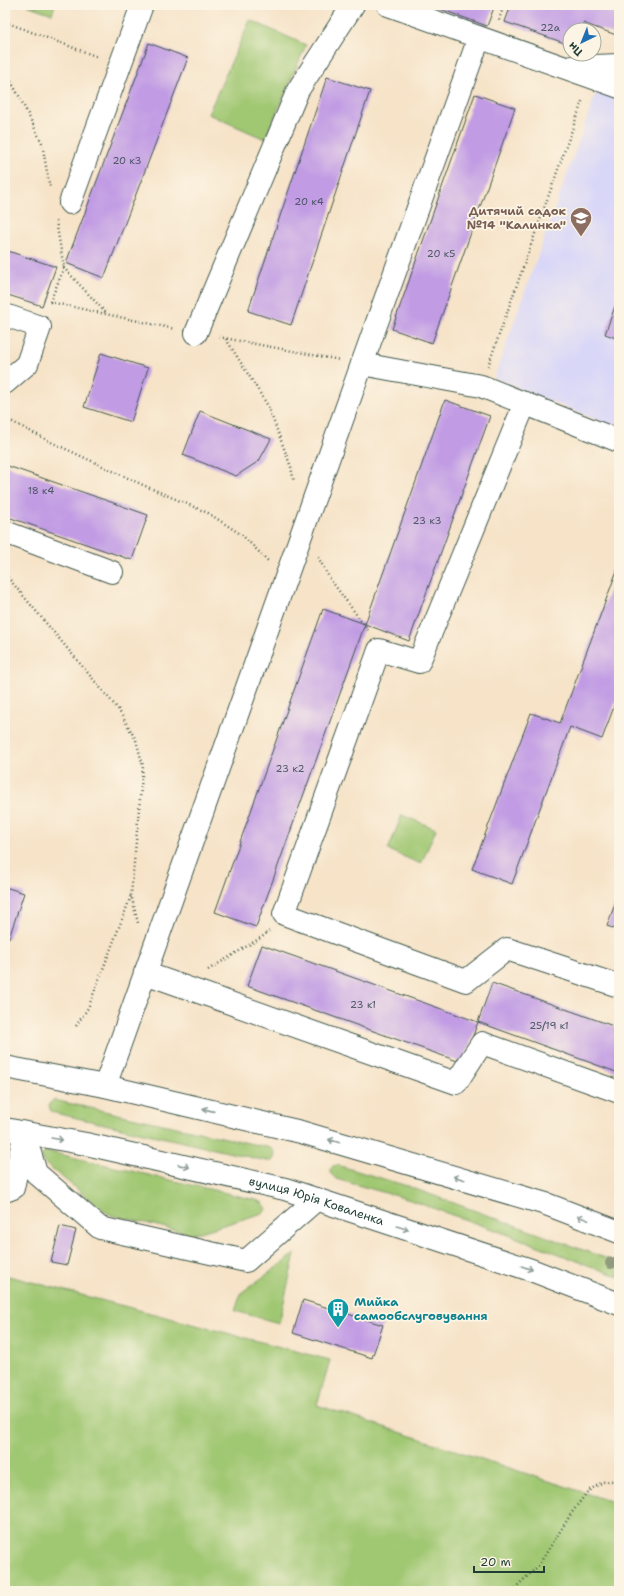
<svg xmlns="http://www.w3.org/2000/svg" width="624" height="1596" viewBox="0 0 624 1596" font-family="'Shantell Sans',sans-serif">
  <style>
    .built { fill: #d9d7f8 }
    .green { fill: #a0c772; stroke: #608253 }
    .building { fill: #c19be4 }
    .lines { fill: none; stroke-linecap: round; stroke-linejoin: round }
    .minor-casing { stroke: #3f564a; stroke-width: 24 }
    .path { stroke: #3f564a; stroke-width: 2.5; stroke-dasharray: 1 3; stroke-linecap: butt }
    .minor { stroke: #fff; stroke-width: 22 }
    .tree { fill: #919b7f }
    .oneway { stroke: #8f9e9a }
    .labels { text-anchor: middle; dominant-baseline: central; stroke-width: 3.5; stroke-linejoin: round; paint-order: stroke }
    .number-label { font-size: 10px; fill: #485460 }
    .education-label { font-size: 12px; font-weight: bold; fill: #785e54; stroke: #fcf5e5; text-anchor: end }
    .street-label { font-size: 12px; fill: #1f3d34; stroke: #fcf5e5 }
    .culture-label { font-size: 12px; font-weight: bold; fill: #0d838f; stroke: #fcf5e5; text-anchor: start }
  </style>
  <rect width="100%" height="100%" fill="#fcf5e5"/>
  <filter id="ink" filterUnits="userSpaceOnUse"><feTurbulence type="fractalNoise" baseFrequency=".025" numOctaves="2"/><feDisplacementMap in="SourceGraphic" scale="8" xChannelSelector="R" yChannelSelector="G"/><feConvolveMatrix kernelMatrix="1 2 1 2 8 2 1 2 1" color-interpolation-filters="sRGB"/></filter>
  <filter id="wash" filterUnits="userSpaceOnUse"><feTurbulence type="fractalNoise" baseFrequency=".012" numOctaves="4" result="noise"/><feDisplacementMap in="SourceGraphic" scale="16" xChannelSelector="R" yChannelSelector="G"/><feGaussianBlur stdDeviation="0.9" result="paint"/><feColorMatrix in="noise" values="0 0 0 0 0 0 0 0 0 0 0 0 0 0 0 0 0 1.4 0 .05"/><feComposite in="paint" operator="in"/></filter>
  <g filter="url(#wash)">
    <rect width="100%" height="100%" fill="#f6e3c8"/>
    <polygon class="built" points="597,90 619,98 619,429 494,378"/>
    <g class="green">
      <polygon points="27,5 55,5 52,14"/>
      <polygon points="250,20 306,45 265,139 208,114"/>
      <polygon points="402,815 436,829 421,864 388,850"/>
      <path d="M 54,1100 L 271,1148 L 274,1151 L 275,1156 L 272,1161 L 267,1161 L 55,1113 L 51,1111 C 48,1106 49,1102 54,1100 Z"/>
      <polygon points="45,1152 50,1152 256,1200 263,1203 267,1209 263,1213 204,1231 192,1234 111,1215 107,1213 43,1162 42,1155"/>
      <polygon points="337,1165 407,1186 619,1263 619,1277 520,1239 407,1199 336,1179 331,1174 330,1170 333,1166"/>
      <polygon points="295,1254 279,1323 235,1311 241,1293"/>
      <polygon points="5,1275 330,1360 317,1405 619,1504 619,1591 5,1591"/>
    </g>
    <g id="blocks">
      <g class="building">
        <polygon points="429,5 495,5 487,26"/>
        <polygon points="511,5 604,5 609,7 609,5 619,5 619,36 583,23 581,30 570,30 570,45 505,22"/>
        <polygon points="149,43 188,58 104,278 66,263"/>
        <polygon points="327,77 370,91 291,325 248,311"/>
        <polygon points="475,94 515,108 432,343 392,329"/>
        <polygon points="5,250 56,267 42,306 5,294"/>
        <polygon points="619,295 619,339 605,334"/>
        <polygon points="101,353 148,368 131,422 84,407"/>
        <polygon points="445,400 490,416 409,641 365,624"/>
        <polygon points="200,411 271,439 259,461 236,476 183,455"/>
        <polygon points="5,465 148,515 132,560 5,516"/>
        <polygon points="619,565 619,693 602,739 570,727 512,884 472,869 531,713 560,723"/>
        <polygon points="323,609 365,624 256,927 215,912"/>
        <polygon points="5,887 24,893 9,938 5,937"/>
        <polygon points="619,893 619,930 607,926"/>
        <polygon points="262,945 478,1022 463,1063 247,986"/>
        <polygon points="492,983 619,1028 619,1073 478,1022"/>
        <polygon points="60,1226 76,1230 67,1265 51,1262"/>
        <polygon points="303,1300 383,1325 372,1358 293,1333"/>
      </g>
    </g>
  </g>
  <g filter="url(#ink)">
    <use href="#blocks" fill-opacity="0" stroke="#3f564a" stroke-width="1"/>
    <g class="lines">
      <g class="minor-casing">
        <g id="minor">
          <polyline points="388,5 619,87"/>
          <polyline points="479,38 362,364 481,386 619,441"/>
          <polyline points="572,67 619,65"/>
          <polyline points="70,203 142,5"/>
          <polyline points="5,315 40,327 27,364 5,383"/>
          <polyline points="196,333 298,90 353,5"/>
          <polyline points="525,403 419,662 379,650 284,914 466,981 507,949 619,986"/>
          <polyline points="5,532 112,572"/>
          <polyline points="145,973 456,1083 482,1043 619,1092"/>
          <polyline points="5,1067 105,1086 301,1132 546,1204 619,1232"/>
          <polyline points="105,1086 362,364"/>
          <path id="s1" d="M 5,1129 L 86,1144 L 285,1189 L 531,1270 L 619,1304"/>
          <polyline points="24,1133 36,1173 100,1228 246,1261 317,1199"/>
          <polyline points="5,1191 13,1188 24,1136"/>
        </g>
      </g>
      <g class="path">
        <polyline points="499,20 504,5"/>
        <polyline points="5,22 98,57"/>
        <polyline points="5,71 19,96 42,143 50,189"/>
        <polyline points="56,221 64,268"/>
        <polyline points="50,302 175,329"/>
        <polyline points="50,302 64,268 106,313"/>
        <polyline points="219,337 340,360"/>
        <polyline points="226,339 268,406 291,467 294,482"/>
        <polyline points="488,366 583,99"/>
        <polyline points="5,418 53,443 143,485 208,513 242,535 268,561"/>
        <polyline points="318,557 330,579 368,630"/>
        <polyline points="5,574 118,709 136,740 143,766 131,895 138,923"/>
        <polyline points="208,970 262,937 269,931"/>
        <polyline points="76,1026 88,1008 131,896"/>
        <polyline points="512,1591 538,1566 573,1511 588,1491 603,1482 619,1480"/>
      </g>
      <use href="#minor" class="minor"/>
    </g>
    <circle class="tree" cx="611" cy="1263" r="6"/>
    <defs><path id="oneway-shaft" d="M-6 0H5M1.5-3L5.5 0L1.5 3" fill="none" stroke-width="1.6" stroke-linecap="round" stroke-linejoin="round"/></defs>
    <g class="oneway">
      <use href="#oneway-shaft" transform="translate(208 1110) rotate(-167)"/>
      <use href="#oneway-shaft" transform="translate(57 1139) rotate(10)"/>
      <use href="#oneway-shaft" transform="translate(334 1141) rotate(-164)"/>
      <use href="#oneway-shaft" transform="translate(184 1166) rotate(13)"/>
      <use href="#oneway-shaft" transform="translate(459 1178) rotate(-164)"/>
      <use href="#oneway-shaft" transform="translate(583 1218) rotate(-159)"/>
      <use href="#oneway-shaft" transform="translate(403 1228) rotate(18)"/>
      <use href="#oneway-shaft" transform="translate(527 1268) rotate(19)"/>
    </g>
  </g>
  <defs>
    <g id="school-pin" transform="scale(1.15)"><path d="M0 17L-7.5 6A9.5 9.5 0 1 1 7.5 6Z" fill="#8d6e63" stroke="#fcf5e5"/><path d="M0-5L7-2L0 1L-7-2ZM-4 1L0 2.5L4 1V4Q0 6-4 4Z" fill="#fff"/></g>
    <g id="building-pin" transform="scale(1.15)"><path d="M0 17L-7.5 6A9.5 9.5 0 1 1 7.5 6Z" fill="#0f9aa8" stroke="#fcf5e5"/><path d="M-4-6H4V6H1V3H-1V6H-4ZM-2.5-4.3h1.7v1.8h-1.7ZM.8-4.3h1.7v1.8H.8ZM-2.5-1h1.7V.8h-1.7ZM.8-1h1.7V.8H.8Z" fill="#fff"/></g>
  </defs>
  <g fill-rule="evenodd">
    <use href="#school-pin" x="581" y="218"/>
    <use href="#building-pin" x="338" y="1309"/>
  </g>
  <g class="labels">
    <g class="number-label">
      <text x="550" y="27">22а</text>
      <text x="127" y="160">20 к3</text>
      <text x="309" y="201">20 к4</text>
      <text x="441" y="253">20 к5</text>
      <text x="41" y="490">18 к4</text>
      <text x="427" y="520">23 к3</text>
      <text x="290" y="768">23 к2</text>
      <text x="363" y="1004">23 к1</text>
      <text x="549" y="1025">25/19 к1</text>
    </g>
    <g class="education-label">
      <text x="566" y="211">Дитячий садок<tspan x="566" dy="14">№14 "Калинка"</tspan></text>
    </g>
    <g class="street-label">
      <text stroke="none"><textPath href="#s1" startOffset="320">вулиця Юрія Коваленка</textPath></text>
    </g>
    <g class="culture-label">
      <text x="354" y="1302">Мийка<tspan x="354" dy="14">самообслуговування</tspan></text>
    </g>
  </g>
  <rect width="624" height="1596" fill="none" stroke="#fcf5e5" stroke-width="20"/>
  <g transform="translate(582 42) rotate(223)"><circle r="19" fill="#fcf5e5" stroke="#a4ab9e"/>
  <path d="M0-3L7 15L0 10L-7 15Z" fill="#1f6fb2"/>
  <text y="-6" font-size="11" font-weight="bold" text-anchor="middle" fill="#1f3d34">Пн</text>
  </g>
  <path d="M474 1566v6h70v-6" fill="none" stroke="#1f3d34" stroke-width="2"/>
  <text x="480" y="1566" font-size="12" fill="#1f3d34" stroke="#fcf5e5" stroke-width="3" paint-order="stroke">20 m</text>
</svg>
